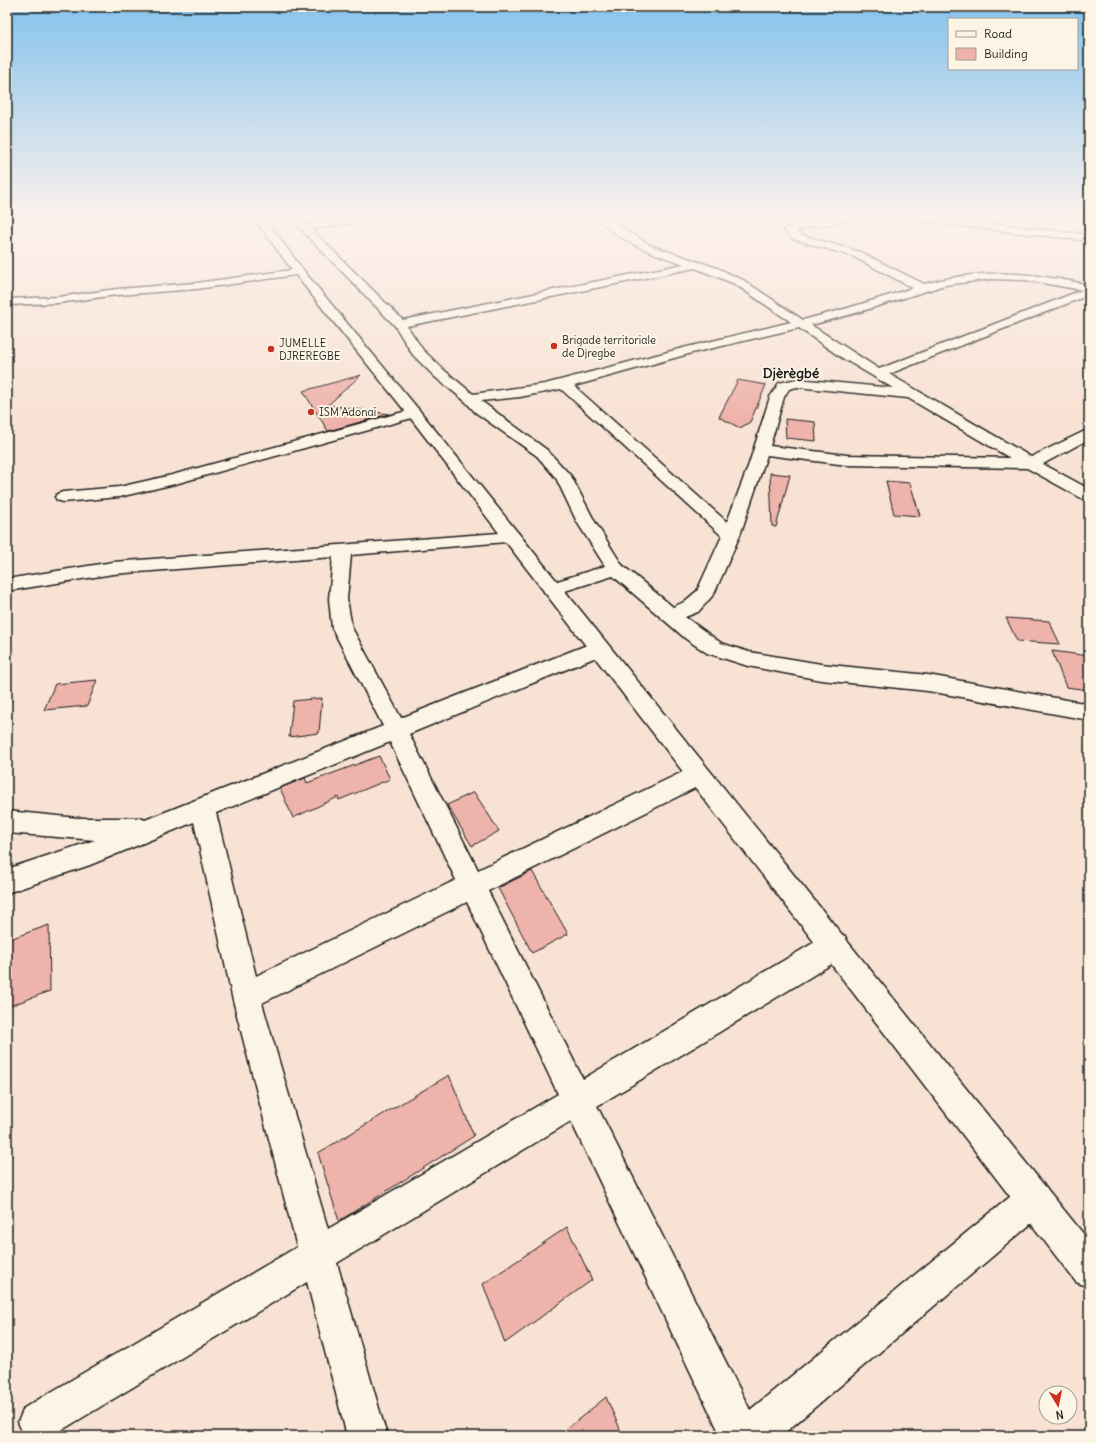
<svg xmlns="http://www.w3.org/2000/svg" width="1096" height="1443" viewBox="0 0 1096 1443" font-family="Delius,sans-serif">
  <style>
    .building { fill: #eeb4ab; stroke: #1c1c1c }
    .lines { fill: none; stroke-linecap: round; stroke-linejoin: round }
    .minor-casing { stroke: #1c1c1c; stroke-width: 3 }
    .highway-casing { stroke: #1c1c1c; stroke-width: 3 }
    .minor { fill: #fcf5e5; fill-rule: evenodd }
    .highway { fill: #fcf5e5; fill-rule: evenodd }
    .poi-dot { fill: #c8321e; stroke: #fcf5e5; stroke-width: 1.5 }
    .labels { text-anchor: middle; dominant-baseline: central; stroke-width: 4; stroke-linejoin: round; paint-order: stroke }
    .far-poi-label { font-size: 11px; fill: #1c1c1c; stroke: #fcf5e5; text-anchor: start }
    .far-district-label { font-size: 14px; font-weight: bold; fill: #1c1c1c; stroke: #fcf5e5 }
  </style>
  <rect width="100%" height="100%" fill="#f8e2d4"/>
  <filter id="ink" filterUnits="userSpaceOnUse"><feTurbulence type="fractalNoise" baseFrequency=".025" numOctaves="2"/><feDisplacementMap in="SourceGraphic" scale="8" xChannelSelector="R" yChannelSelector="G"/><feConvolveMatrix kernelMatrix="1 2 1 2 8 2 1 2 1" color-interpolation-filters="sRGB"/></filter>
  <g filter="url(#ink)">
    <g class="building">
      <polygon points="361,375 328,405 389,414 328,431 303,391"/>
      <polygon points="738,380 766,385 750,422 740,428 719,417"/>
      <polygon points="785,419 815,422 816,441 786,438"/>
      <polygon points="770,473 790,475 776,527 772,526"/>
      <polygon points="886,481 910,483 920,516 894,514"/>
      <polygon points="1006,618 1049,621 1060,644 1017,641"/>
      <polygon points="1052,651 1089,656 1089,690 1066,687"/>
      <polygon points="97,680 87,706 44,710 55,684"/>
      <polygon points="322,698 319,733 289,737 293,701"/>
      <polygon points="379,756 390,779 339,800 338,797 293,818 280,788 305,778 307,783"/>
      <polygon points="474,792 499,831 472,846 447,805"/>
      <polygon points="532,871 568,934 532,953 498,888"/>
      <polygon points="49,925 50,991 7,1007 7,940"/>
      <polygon points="449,1075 474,1136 339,1221 318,1153"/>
      <polygon points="567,1227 592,1280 505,1343 483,1284"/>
      <polygon points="606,1397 623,1436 558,1436"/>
    </g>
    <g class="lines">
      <g class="minor-casing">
        <g id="minor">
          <path d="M 287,215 L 297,215 L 306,224 L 366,215 L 391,215 L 386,218 L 311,229 L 403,320 L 684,264 C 654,254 616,241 595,215 L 606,215 L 622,228 L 652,246 L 717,268 L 743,280 L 803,320 L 848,308 L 913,288 L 852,256 L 793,239 L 784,230 C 795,218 852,215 869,215 L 864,218 L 804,228 L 796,231 L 801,235 L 860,252 L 924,284 C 984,268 1028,272 1089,285 L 1089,295 L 889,374 L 1031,457 L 1089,429 L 1089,439 L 1043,464 L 1089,489 L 1089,501 L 1083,499 L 1027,468 L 847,465 L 767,455 L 740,535 L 714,594 L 698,612 L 685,617 L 721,643 L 749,652 L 821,664 L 928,675 L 1089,704 L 1089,720 L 928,691 L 821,680 L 748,666 L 707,653 L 686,639 L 613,576 L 552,595 L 545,593 L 543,589 L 545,585 L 605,566 L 577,522 L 556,478 L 537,456 L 475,412 L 465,401 L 435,377 L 413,355 L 395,326 ZM 695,268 L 735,284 L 791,322 L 683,348 L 545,384 L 473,394 L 445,371 L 423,350 L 407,326 ZM 992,279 L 1025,280 L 1082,290 L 879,369 L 811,325 L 856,313 L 945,285 ZM 799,328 L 839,356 L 893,388 L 797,379 L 779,383 L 770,397 L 749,464 L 727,522 L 574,386 L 692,353 ZM 797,387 L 908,398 L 1010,458 L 847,455 L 770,446 L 784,397 L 789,389 ZM 561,389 L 722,536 L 697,591 L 684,602 L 673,607 L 622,565 L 595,522 L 571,476 L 547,450 L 481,401 L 520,397 Z"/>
          <polygon points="891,215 920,215 1089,235 1089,241 896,218"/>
          <polygon points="299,269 303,270 304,272 303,274 196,289 117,295 58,303 7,305 7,299 58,297 117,289 196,283"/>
          <polygon points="414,409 419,410 421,413 419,416 175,484 119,497 63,502 57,500 55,497 57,494 63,492 119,487 172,475"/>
          <path d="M 512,532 L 518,533 L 521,537 L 518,541 L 351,555 L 347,599 L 352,628 L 401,718 L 592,643 L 599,641 L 606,643 L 609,648 L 606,653 L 409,734 L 478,870 L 691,768 L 699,765 L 707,768 L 711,775 L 707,782 L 488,891 L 583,1079 L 825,936 L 835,932 L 845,936 L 849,946 L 845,956 L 597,1106 L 750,1410 L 1022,1187 L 1034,1182 L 1046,1187 L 1051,1199 L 1046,1211 L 781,1436 L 721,1436 L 571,1121 L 337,1263 L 387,1436 L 347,1436 L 307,1282 L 52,1436 L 24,1436 L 18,1422 L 24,1408 L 297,1247 L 232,996 L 194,822 L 90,865 L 7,893 L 7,869 L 95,840 L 7,833 L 7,811 L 78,818 L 140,818 L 145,820 L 383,726 L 332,628 L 329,599 L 333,557 L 113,574 L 7,591 L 7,579 L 113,562 ZM 390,742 L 456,880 L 256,976 L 216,813 ZM 467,902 L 558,1094 L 328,1229 L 262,1003 Z"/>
        </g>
      </g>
      <g class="highway-casing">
        <polygon id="highway" points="252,215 262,215 303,270 419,410 1089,1241 1089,1287 1076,1282 409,416 295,274"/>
      </g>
      <use href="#minor" class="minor"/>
      <use href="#highway" class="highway"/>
    </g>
  </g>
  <linearGradient id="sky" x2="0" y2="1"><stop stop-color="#85c3ec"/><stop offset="0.52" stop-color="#fcf2ec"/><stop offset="1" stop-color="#fcf2ec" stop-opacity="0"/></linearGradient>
  <rect width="1096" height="417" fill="url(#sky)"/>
  <g class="poi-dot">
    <circle cx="554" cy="346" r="4"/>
    <circle cx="271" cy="349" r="4"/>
    <circle cx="311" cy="412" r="4"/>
  </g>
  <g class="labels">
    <g class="far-poi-label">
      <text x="562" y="340">Brigade territoriale<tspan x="562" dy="13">de Djregbe</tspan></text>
      <text x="279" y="343">JUMELLE<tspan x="279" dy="13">DJREREGBE</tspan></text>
      <text x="319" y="412">ISM Adonaï</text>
    </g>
    <g class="far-district-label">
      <text x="791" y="373">Djèrègbé</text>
    </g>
  </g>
  <rect width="1096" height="1443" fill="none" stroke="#fcf5e5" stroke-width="24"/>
  <rect x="12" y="12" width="1072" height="1419" fill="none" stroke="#1c1c1c" stroke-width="1.5" filter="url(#ink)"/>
  <rect x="948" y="18" width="130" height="52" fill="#fcf5e5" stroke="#a29e95"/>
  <rect x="956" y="31" width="20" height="6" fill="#fcf5e5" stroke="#a29e95"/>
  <text x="984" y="38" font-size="12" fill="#1c1c1c">Road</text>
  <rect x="956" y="48" width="20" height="12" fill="#eeb4ab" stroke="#a29e95"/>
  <text x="984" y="58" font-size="12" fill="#1c1c1c">Building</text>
  <g transform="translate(1058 1405) rotate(170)"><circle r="19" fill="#fcf5e5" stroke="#a29e95"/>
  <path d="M0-3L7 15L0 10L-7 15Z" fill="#c8321e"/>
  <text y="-6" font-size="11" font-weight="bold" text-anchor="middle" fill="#1c1c1c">N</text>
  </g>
</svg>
